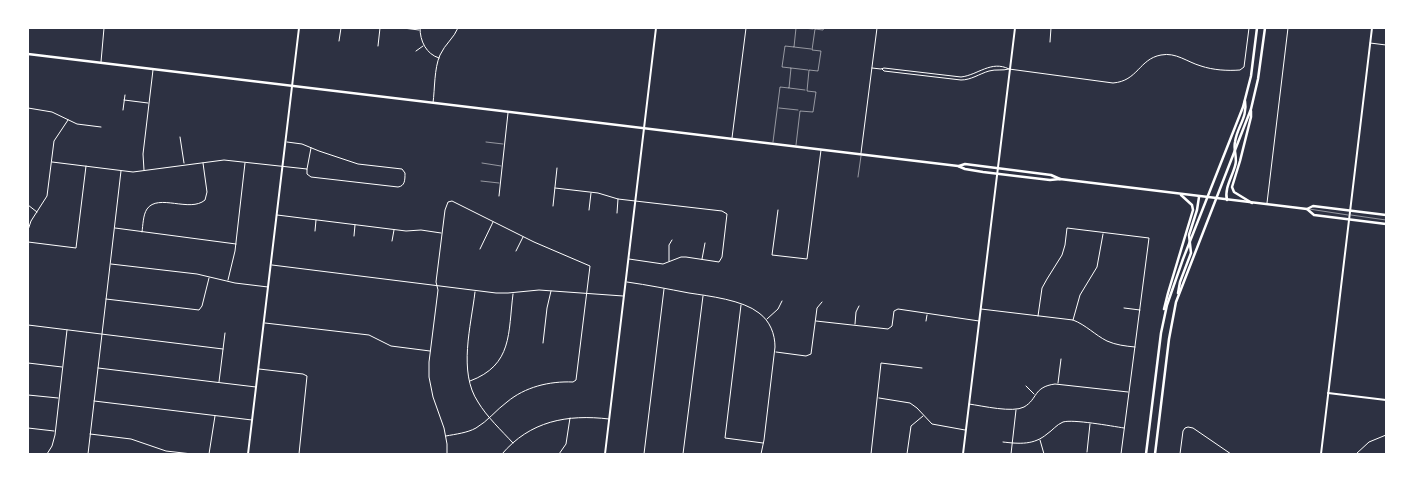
<svg xmlns="http://www.w3.org/2000/svg" width="1414" height="482" viewBox="0 0 1414 482" font-family="'Open Sans',sans-serif">
  <style>
    .lines { fill: none; stroke-linecap: round; stroke-linejoin: round }
    .service { stroke: #fff; stroke-width: 0.5 }
    .minor { stroke: #fff; stroke-width: 1 }
    .tertiary { stroke: #fff; stroke-width: 2 }
    .secondary { stroke: #fff; stroke-width: 2 }
    .primary { stroke: #fff; stroke-width: 2.5 }
    .trunk { stroke: #fff; stroke-width: 2.5 }
  </style>
  <rect width="100%" height="100%" fill="#2d3142"/>
  <g class="lines">
    <g class="service">
      <polyline points="803,28 813,29"/>
      <polyline points="794,47 811,49"/>
      <polyline points="791,68 808,70"/>
      <polyline points="789,88 805,90"/>
      <polyline points="779,108 798,110"/>
      <polyline points="486,142 503,144"/>
      <polyline points="773,142 780,87 789,88 791,68 782,67 785,46 794,47 796,28"/>
      <polyline points="796,145 800,111 813,112 816,92 807,91 809,70 818,71 821,51 812,50 815,29 823,30 824,28"/>
      <polyline points="482,163 501,166"/>
      <polyline points="858,177 861,156"/>
      <polyline points="481,181 499,183"/>
      <polyline points="1309,209 1348,215"/>
      <polyline points="1351,215 1386,220"/>
    </g>
    <g class="minor">
      <polyline points="403,28 419,30"/>
      <path d="M 420,28 C 420,41 426,54 439,58"/>
      <polyline points="339,41 341,28"/>
      <polyline points="1050,42 1051,28"/>
      <polyline points="1370,43 1386,45"/>
      <polyline points="378,46 380,28"/>
      <polyline points="416,51 423,46"/>
      <polyline points="101,62 104,28"/>
      <path d="M 872,68 L 881,69 L 884,68 L 961,77 C 978,75 991,60 1009,69 L 1113,83 C 1138,81 1139,59 1161,55 C 1176,52 1187,62 1201,66 C 1213,70 1227,71 1240,70 L 1244,67 L 1249,28"/>
      <path d="M 882,69 L 884,71 L 961,80 C 971,80 979,74 989,71 C 996,69 1002,71 1009,69"/>
      <polyline points="124,100 148,103"/>
      <path d="M 433,103 C 435,88 434,69 440,55 C 445,44 454,38 458,28"/>
      <polyline points="28,108 52,112 77,124 101,127"/>
      <polyline points="123,110 125,95"/>
      <polyline points="180,137 184,163"/>
      <polyline points="732,138 746,28"/>
      <polyline points="861,153 877,28"/>
      <path d="M 52,162 L 133,172 L 224,160 L 307,169 L 307,174 L 311,177 L 398,187 C 405,186 405,180 405,173 L 402,169 L 358,164 L 319,151 L 302,144 L 287,142"/>
      <polyline points="307,169 311,148"/>
      <polyline points="144,170 143,154 153,70"/>
      <polyline points="555,188 598,193 618,199 722,211 727,214 722,257 719,262 686,257 681,257 663,264 629,259"/>
      <polyline points="499,196 508,113"/>
      <polyline points="1267,203 1288,28"/>
      <polyline points="28,205 37,212"/>
      <polyline points="553,206 557,168"/>
      <polyline points="589,210 591,193"/>
      <polyline points="778,210 772,255 807,259 821,150"/>
      <polyline points="617,213 618,199"/>
      <polyline points="277,215 406,231 421,230 441,233"/>
      <polyline points="115,228 236,244"/>
      <polyline points="28,230 31,221 47,196 54,141 68,120"/>
      <polyline points="315,231 316,220"/>
      <path d="M 142,232 C 143,225 143,215 147,209 C 158,193 190,213 205,200 L 207,192 L 203,163"/>
      <polyline points="354,236 355,225"/>
      <polyline points="392,241 394,230"/>
      <polyline points="28,242 76,248 86,166"/>
      <polyline points="480,249 493,222"/>
      <polyline points="516,251 523,237"/>
      <polyline points="702,259 705,243"/>
      <polyline points="669,261 669,245 672,240"/>
      <polyline points="111,264 197,274 235,283 268,287"/>
      <polyline points="272,265 496,293 508,293 539,290 623,296"/>
      <polyline points="228,280 235,251 245,163"/>
      <path d="M 627,282 C 648,285 668,289 689,293 C 709,296 743,300 759,313 C 770,321 775,334 775,347 L 764,440 L 761,454"/>
      <path d="M 475,292 C 471,326 458,372 478,402 C 487,417 501,430 513,443"/>
      <polyline points="106,299 199,310 202,306 209,278"/>
      <polyline points="741,305 725,438 763,443"/>
      <polyline points="1124,308 1140,310"/>
      <path d="M 981,309 L 1073,320 C 1086,325 1095,335 1107,341 C 1116,345 1125,346 1135,347"/>
      <polyline points="1038,316 1042,288 1047,279 1062,255 1065,245 1067,228 1149,238 1121,454"/>
      <polyline points="767,319 778,309 782,301"/>
      <polyline points="1073,320 1080,295 1097,267 1103,234"/>
      <polyline points="816,321 888,329 892,326 894,311 898,309 979,321"/>
      <polyline points="926,321 927,315"/>
      <polyline points="265,323 369,335 391,346 430,351"/>
      <polyline points="855,324 856,312 859,306"/>
      <polyline points="28,325 223,349"/>
      <polyline points="543,343 547,308 551,291"/>
      <polyline points="776,352 806,356 811,354 817,308 822,302"/>
      <polyline points="28,363 62,367"/>
      <polyline points="98,368 256,387"/>
      <polyline points="259,369 303,374 307,376 299,454"/>
      <path d="M 470,381 C 513,365 508,333 513,294"/>
      <polyline points="219,382 225,333"/>
      <polyline points="1058,383 1061,359"/>
      <polyline points="1026,386 1034,394"/>
      <polyline points="28,395 58,398"/>
      <polyline points="879,398 910,403 917,408 932,424 965,430"/>
      <polyline points="94,401 252,420"/>
      <path d="M 969,404 C 983,406 1013,413 1024,407 C 1038,399 1033,387 1055,384 L 1128,392"/>
      <polyline points="28,428 54,431"/>
      <polyline points="90,434 131,439 166,451 192,454"/>
      <path d="M 446,436 C 456,434 467,433 476,428 C 488,421 496,410 507,402 C 525,387 549,381 573,382 L 576,380 L 590,266 L 534,242 L 452,201 L 448,202 L 445,210 L 436,282 L 438,290 L 429,362 L 429,377 L 433,397 L 444,428 L 447,444 L 447,454"/>
      <polyline points="1040,440 1044,454"/>
      <path d="M 1003,442 C 1020,444 1034,445 1047,434 C 1053,430 1056,425 1063,422 C 1073,419 1111,426 1124,428"/>
      <polyline points="1087,452 1090,424"/>
      <polyline points="47,454 52,446 55,435 67,330"/>
      <polyline points="88,454 121,171"/>
      <polyline points="209,454 215,416"/>
      <path d="M 502,454 C 530,421 567,414 609,419"/>
      <polyline points="559,454 566,444 570,418"/>
      <polyline points="644,454 664,289"/>
      <polyline points="683,454 703,296"/>
      <polyline points="871,454 881,363 922,368"/>
      <polyline points="907,454 911,426 923,416"/>
      <polyline points="1011,454 1016,410"/>
      <polyline points="1180,454 1183,431 1185,428 1188,427 1193,428 1231,454"/>
      <polyline points="1356,454 1369,442 1386,435"/>
    </g>
    <g class="tertiary">
      <polyline points="1328,393 1386,400"/>
      <polyline points="605,454 656,28"/>
      <polyline points="963,454 1015,28"/>
      <polyline points="1321,454 1372,28"/>
    </g>
    <polyline class="secondary" points="248,454 299,28"/>
    <g class="primary">
      <polyline points="28,54 958,166 965,169 983,172 1050,180 1060,179 1307,209 1313,206 1386,215"/>
      <polyline points="959,166 965,164 1051,175 1060,179"/>
      <polyline points="1307,209 1314,215 1386,224"/>
    </g>
    <g class="trunk">
      <polyline points="1251,111 1251,117 1240,161 1232,187 1234,192 1252,203"/>
      <path d="M 1227,200 C 1224,189 1232,177 1235,166 C 1238,158 1233,150 1235,142 C 1237,127 1248,117 1245,101"/>
      <polyline points="1178,293 1180,282 1191,253 1189,235 1197,210 1199,197"/>
      <polyline points="1164,309 1168,293 1193,210 1192,205 1181,195"/>
      <polyline points="1146,454 1161,333 1167,305 1183,259 1243,107 1251,76 1257,28"/>
      <polyline points="1155,454 1169,339 1176,302 1251,109 1258,79 1265,28"/>
    </g>
  </g>
  <rect width="1414" height="482" fill="none" stroke="#ffffff" stroke-width="58"/>
</svg>
